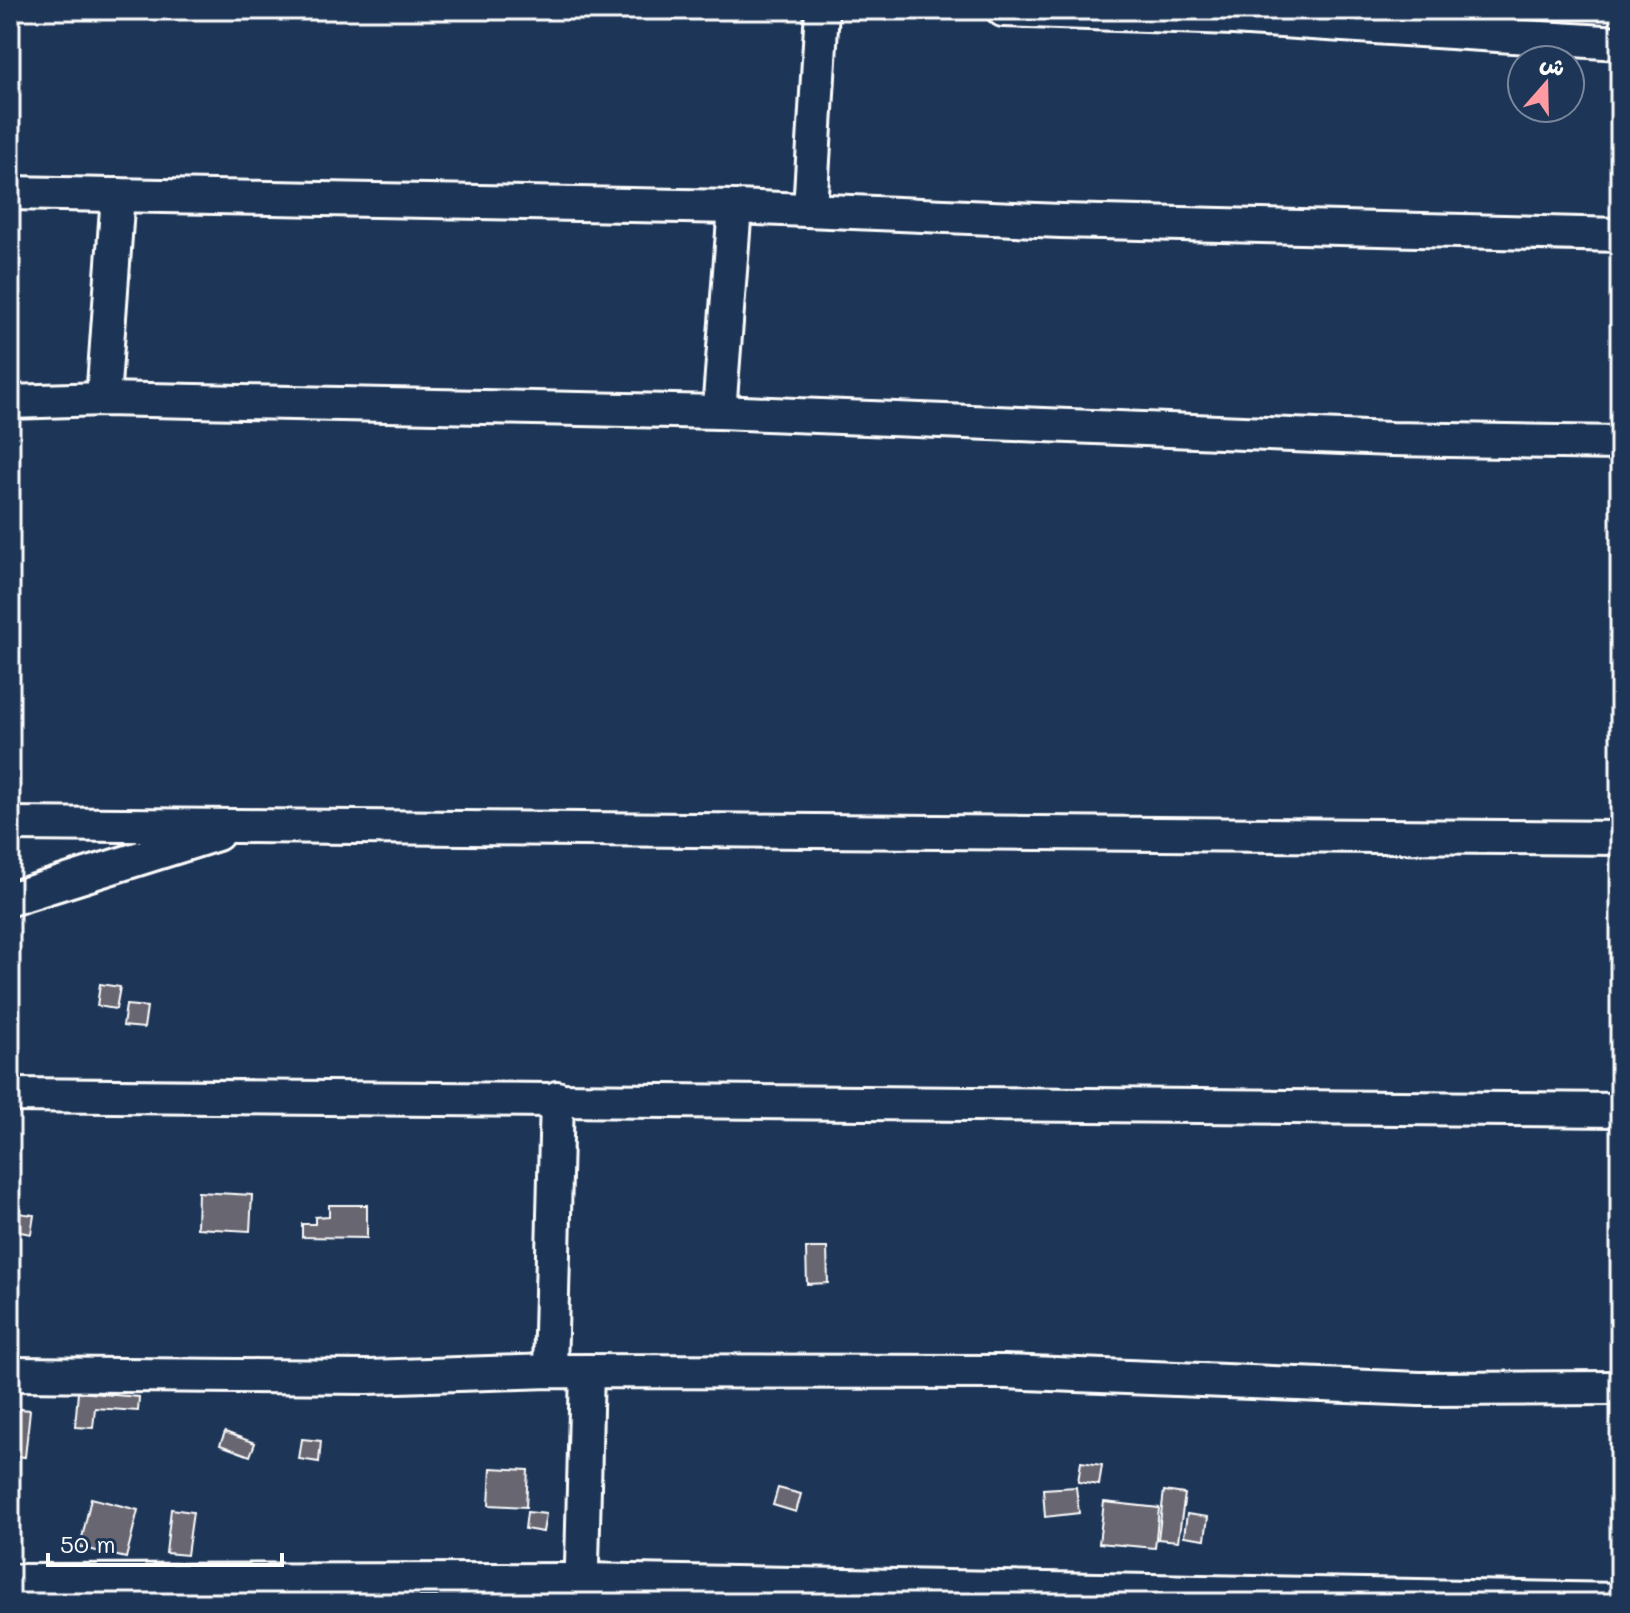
<svg xmlns="http://www.w3.org/2000/svg" width="1630" height="1613" viewBox="0 0 1630 1613" font-family="Mali,'Playpen Sans Arabic',sans-serif">
  <style>
    .building { fill: #676671; stroke: #fff; stroke-width: 2 }
    .lines { fill: none; stroke-linecap: round; stroke-linejoin: round }
    .minor-casing { stroke: #fff; stroke-width: 38 }
    .minor { stroke: #1d3557; stroke-width: 32 }
  </style>
  <rect width="100%" height="100%" fill="#1d3557"/>
  <filter id="ink" filterUnits="userSpaceOnUse"><feTurbulence type="fractalNoise" baseFrequency=".0125" numOctaves="2"/><feDisplacementMap in="SourceGraphic" scale="16" xChannelSelector="R" yChannelSelector="G"/><feConvolveMatrix kernelMatrix="1 2 1 2 8 2 1 2 1" color-interpolation-filters="sRGB"/></filter>
  <g filter="url(#ink)">
    <g class="building">
      <polygon points="100,984 120,987 116,1009 97,1006"/>
      <polygon points="126,1005 147,1007 144,1028 123,1026"/>
      <polygon points="198,1192 252,1195 250,1231 197,1228"/>
      <polygon points="329,1205 367,1205 367,1238 302,1237 302,1224 315,1224 315,1217 329,1216"/>
      <polygon points="10,1212 34,1215 31,1234 10,1230"/>
      <polygon points="806,1248 827,1248 828,1283 807,1284"/>
      <polygon points="78,1392 139,1397 138,1411 95,1408 93,1428 75,1427"/>
      <polygon points="10,1408 30,1410 25,1457 10,1455"/>
      <polygon points="225,1432 255,1443 250,1456 220,1445"/>
      <polygon points="302,1439 321,1441 319,1462 299,1459"/>
      <polygon points="1081,1462 1102,1465 1099,1485 1078,1482"/>
      <polygon points="491,1468 528,1470 526,1507 489,1505"/>
      <polygon points="1076,1487 1079,1513 1045,1517 1043,1489"/>
      <polygon points="778,1488 801,1494 796,1512 773,1505"/>
      <polygon points="1164,1491 1185,1494 1178,1541 1158,1539"/>
      <polygon points="91,1498 138,1510 126,1558 80,1547"/>
      <polygon points="1104,1502 1159,1508 1155,1548 1099,1543"/>
      <polygon points="171,1509 193,1512 187,1555 166,1553"/>
      <polygon points="527,1512 546,1514 543,1532 525,1529"/>
      <polygon points="1187,1514 1208,1517 1205,1539 1184,1536"/>
    </g>
    <g class="lines">
      <g class="minor-casing">
        <g id="minor">
          <polyline points="1003,10 1233,18 1620,43"/>
          <polyline points="10,193 735,207 1061,221 1620,235"/>
          <polyline points="810,210 822,10"/>
          <polyline points="103,399 118,195"/>
          <polyline points="10,402 103,399 719,412 1391,439 1620,443"/>
          <polyline points="719,412 735,207"/>
          <polyline points="10,824 1620,838"/>
          <polyline points="10,899 217,834"/>
          <polyline points="10,1095 1620,1110"/>
          <polyline points="550,1371 557,1098"/>
          <polyline points="10,1374 368,1377 550,1371 1004,1372 1420,1389 1620,1388"/>
          <polyline points="10,1581 582,1580 1620,1600"/>
          <polyline points="581,1603 587,1371"/>
        </g>
      </g>
      <use href="#minor" class="minor"/>
    </g>
  </g>
  <rect width="1630" height="1613" fill="none" stroke="#1d3557" stroke-width="40"/>
  <rect x="20" y="20" width="1590" height="1573" fill="none" stroke="#fff" stroke-width="3" filter="url(#ink)"/>
  <g transform="translate(1546 84) rotate(20)"><circle r="38" fill="#1d3557" stroke="#77869a" stroke-width="2"/>
  <path d="M0-6L14 30L0 20L-14 30Z" fill="#ff9aa2"/>
  <text y="-12" font-size="22" font-weight="bold" text-anchor="middle" fill="#ffffff">ش</text>
  </g>
  <path d="M48 1553v12h234v-12" fill="none" stroke="#ffffff" stroke-width="4"/>
  <text x="60" y="1553" font-size="24" fill="#ffffff" stroke="#1d3557" stroke-width="6" paint-order="stroke">50 m</text>
</svg>
